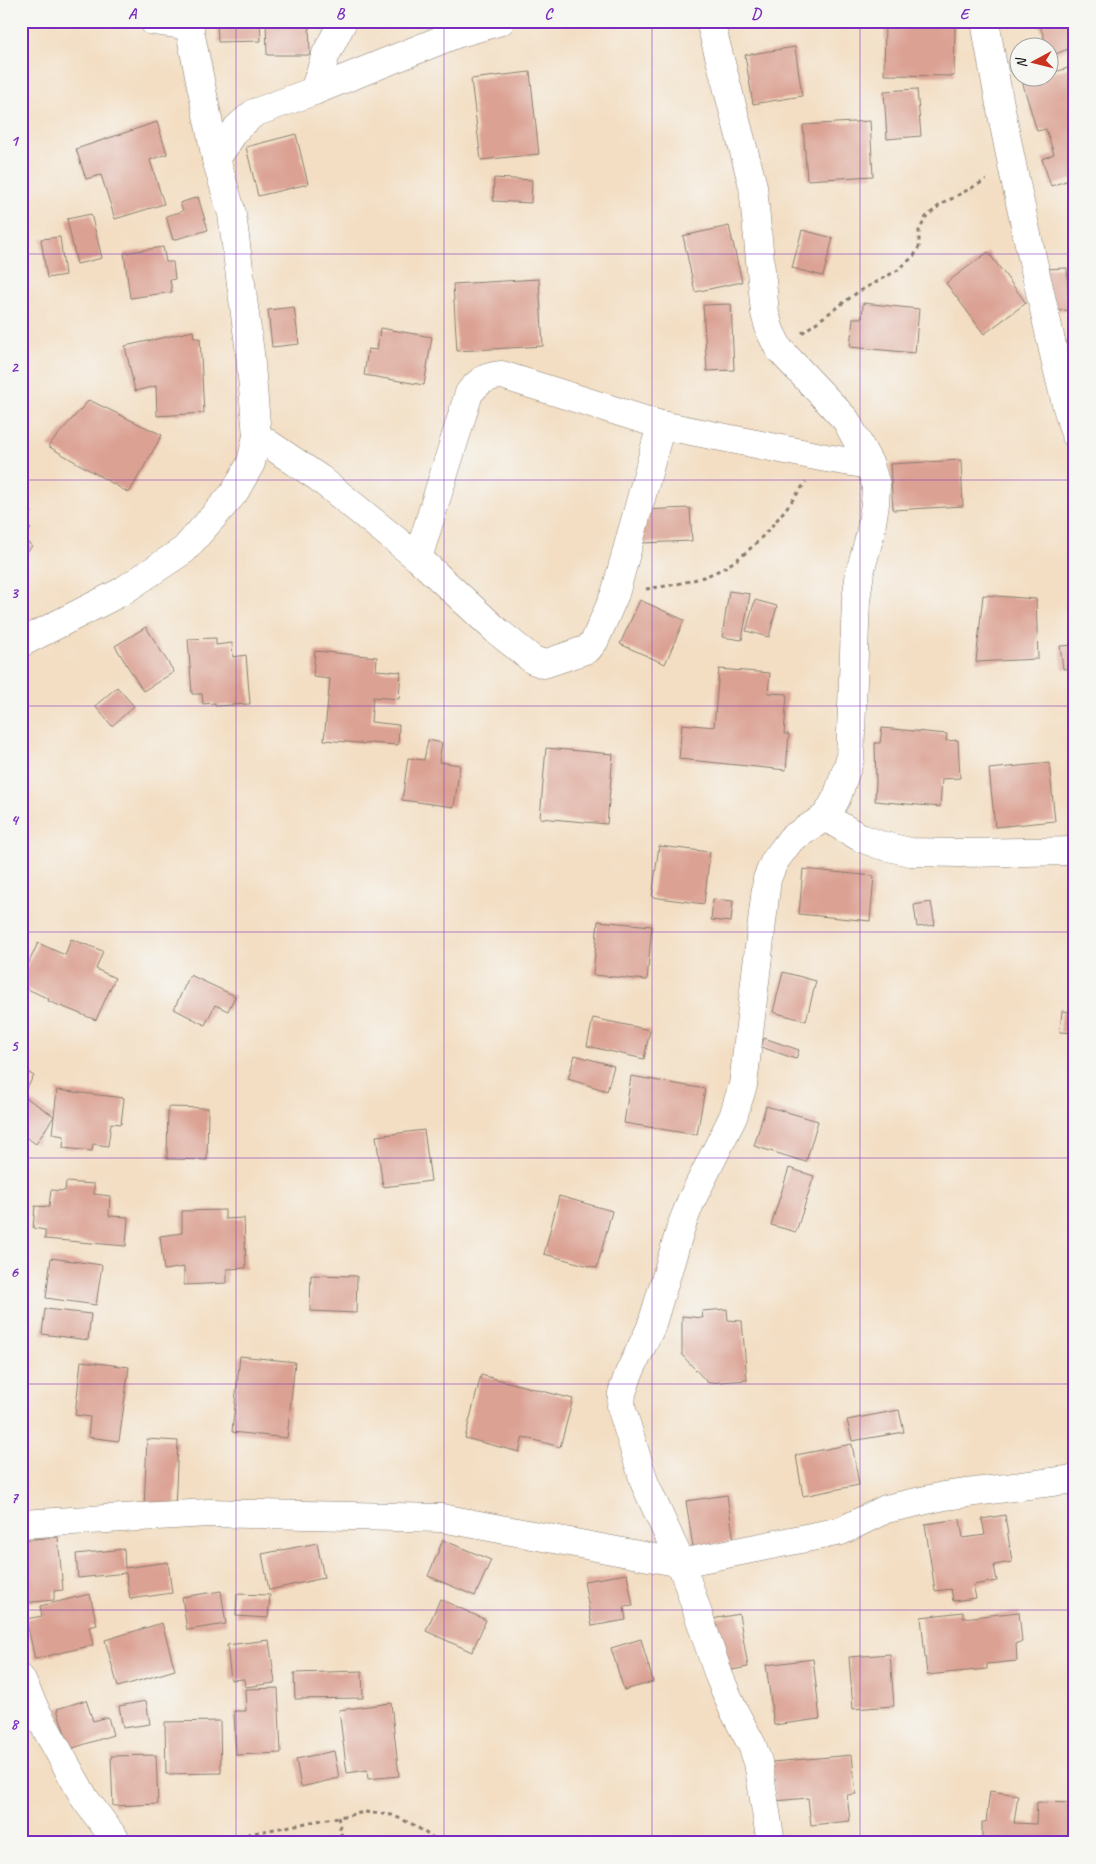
<svg xmlns="http://www.w3.org/2000/svg" width="1096" height="1864" viewBox="0 0 1096 1864" font-family="Caveat,sans-serif">
  <style>
    .building { fill: #dba193 }
    .lines { fill: none; stroke-linecap: round; stroke-linejoin: round }
    .minor-casing { stroke: #887d70; stroke-width: 29 }
    .path { stroke: #887d70; stroke-width: 3; stroke-dasharray: 4 4; stroke-linecap: butt }
    .minor { stroke: #fff; stroke-width: 28 }
    .grid { fill: none; stroke: #7b2cbf; stroke-width: 1; stroke-opacity: 0.55 }
    .neatline { fill: none; stroke: #7b2cbf; stroke-width: 2 }
    .grid-label { font-size: 16px; text-anchor: middle; font-weight: bold; fill: #7b2cbf }
  </style>
  <rect width="100%" height="100%" fill="#f6f6f2"/>
  <filter id="ink" filterUnits="userSpaceOnUse"><feTurbulence type="fractalNoise" baseFrequency=".02" numOctaves="2"/><feDisplacementMap in="SourceGraphic" scale="10" xChannelSelector="R" yChannelSelector="G"/><feConvolveMatrix kernelMatrix="1 2 1 2 8 2 1 2 1" color-interpolation-filters="sRGB"/></filter>
  <filter id="wash" filterUnits="userSpaceOnUse"><feTurbulence type="fractalNoise" baseFrequency=".0096" numOctaves="4" result="noise"/><feDisplacementMap in="SourceGraphic" scale="20" xChannelSelector="R" yChannelSelector="G"/><feGaussianBlur stdDeviation="1.12" result="paint"/><feColorMatrix in="noise" values="0 0 0 0 0 0 0 0 0 0 0 0 0 0 0 0 0 1.4 0 .05"/><feComposite in="paint" operator="in"/></filter>
  <g filter="url(#wash)">
    <rect width="100%" height="100%" fill="#f3dec3"/>
    <g id="blocks">
      <g class="building">
        <polygon points="217,21 260,21 261,41 218,42"/>
        <polygon points="266,21 309,21 310,55 267,55"/>
        <polygon points="1038,21 1075,21 1075,46 1051,56"/>
        <polygon points="885,22 955,24 954,76 884,75"/>
        <polygon points="795,47 802,96 753,104 745,55"/>
        <polygon points="1075,66 1075,178 1051,186 1042,159 1054,154 1046,129 1037,131 1022,81 1035,78 1048,78 1048,74"/>
        <polygon points="530,72 539,154 481,160 471,79"/>
        <polygon points="917,89 921,136 887,139 884,91"/>
        <polygon points="21,91 26,120 21,121"/>
        <polygon points="870,121 873,176 807,180 803,125"/>
        <polygon points="157,122 167,154 150,160 164,204 115,219 101,175 86,179 76,149"/>
        <polygon points="296,134 308,184 258,196 246,147"/>
        <polygon points="494,178 532,180 531,203 493,201"/>
        <polygon points="198,197 208,230 173,240 166,216 183,211 180,203"/>
        <polygon points="91,214 102,258 77,264 67,219"/>
        <polygon points="729,226 742,282 695,292 683,236"/>
        <polygon points="802,230 833,238 823,276 792,268"/>
        <polygon points="60,237 65,275 47,278 41,239"/>
        <polygon points="163,247 166,262 173,262 175,279 170,280 172,292 130,298 124,253"/>
        <polygon points="988,252 1026,303 984,334 946,283"/>
        <polygon points="1067,268 1069,310 1046,311 1045,269"/>
        <polygon points="539,279 543,346 457,351 453,284"/>
        <polygon points="863,303 919,309 915,353 850,347 853,318 862,318"/>
        <polygon points="731,304 734,370 707,371 703,305"/>
        <polygon points="294,307 299,344 272,347 268,310"/>
        <polygon points="380,328 432,337 424,385 364,375 368,349 377,350"/>
        <polygon points="193,331 194,338 200,338 204,413 157,416 156,386 135,391 125,346"/>
        <polygon points="1075,338 1075,358 1073,358 1067,341"/>
        <polygon points="89,400 162,435 129,493 48,446"/>
        <polygon points="961,460 963,506 893,510 890,464"/>
        <polygon points="21,502 32,512 23,522 31,529 22,538 32,546 23,557 21,555"/>
        <polygon points="690,508 692,541 643,543 641,510"/>
        <polygon points="729,591 750,594 742,640 722,637"/>
        <polygon points="983,595 1036,599 1038,659 976,662"/>
        <polygon points="640,600 684,620 665,664 620,644"/>
        <polygon points="755,600 777,606 769,637 746,631"/>
        <polygon points="146,627 174,672 143,691 115,646"/>
        <polygon points="216,638 216,645 232,643 233,657 246,655 250,704 215,706 215,703 203,704 202,694 192,694 188,639"/>
        <polygon points="1075,645 1075,668 1063,669 1060,646"/>
        <polygon points="315,651 377,657 376,670 401,672 399,699 373,697 371,722 399,725 398,745 369,743 369,744 324,740 330,679 313,677"/>
        <polygon points="719,669 770,673 768,693 787,694 784,734 789,734 786,770 679,759 682,724 714,727"/>
        <polygon points="117,687 134,706 112,726 95,706"/>
        <polygon points="882,728 947,734 946,741 958,740 960,778 942,779 940,807 875,801 876,782 875,743 880,743"/>
        <polygon points="428,740 442,743 439,762 460,765 454,807 402,800 408,758 424,760"/>
        <polygon points="546,748 613,754 607,824 540,818"/>
        <polygon points="1049,763 1055,821 995,827 989,769"/>
        <polygon points="659,846 710,852 704,904 652,897"/>
        <polygon points="803,869 874,876 870,921 799,914"/>
        <polygon points="713,899 733,901 731,922 711,920"/>
        <polygon points="931,902 935,925 917,927 914,905"/>
        <polygon points="598,921 652,926 647,980 593,975"/>
        <polygon points="71,939 103,951 96,969 115,978 96,1020 48,1001 49,999 21,986 21,979 38,943 65,955"/>
        <polygon points="783,972 816,981 806,1021 773,1012"/>
        <polygon points="190,975 235,996 228,1011 215,1005 205,1025 174,1009"/>
        <polygon points="1062,1011 1075,1012 1075,1033 1060,1032"/>
        <polygon points="593,1018 650,1030 644,1059 587,1046"/>
        <polygon points="764,1038 799,1050 796,1059 761,1047"/>
        <polygon points="575,1055 614,1066 607,1091 568,1079"/>
        <polygon points="21,1068 34,1076 22,1095 54,1116 36,1144 21,1134"/>
        <polygon points="631,1076 705,1089 697,1135 624,1123"/>
        <polygon points="57,1090 124,1098 121,1124 111,1123 108,1146 93,1144 92,1151 63,1148 64,1136 52,1134"/>
        <polygon points="766,1106 818,1121 806,1162 754,1146"/>
        <polygon points="168,1107 208,1108 207,1160 167,1159"/>
        <polygon points="424,1130 431,1181 383,1187 376,1136"/>
        <polygon points="789,1168 814,1176 796,1232 771,1225"/>
        <polygon points="66,1182 94,1184 94,1194 110,1196 109,1216 128,1217 126,1246 45,1239 45,1230 33,1228 35,1206 49,1207 51,1190 65,1191"/>
        <polygon points="559,1196 612,1211 597,1268 544,1254"/>
        <polygon points="225,1210 225,1219 244,1218 246,1268 227,1269 227,1283 184,1285 184,1267 164,1270 160,1236 182,1233 182,1211"/>
        <polygon points="51,1258 102,1265 96,1305 46,1298"/>
        <polygon points="311,1275 357,1276 356,1313 310,1311"/>
        <polygon points="45,1309 91,1314 88,1340 42,1334"/>
        <polygon points="727,1309 728,1320 742,1321 747,1380 708,1383 682,1355 682,1316 703,1318 702,1311"/>
        <polygon points="240,1356 295,1362 287,1438 232,1432"/>
        <polygon points="81,1361 129,1367 119,1441 88,1437 90,1417 75,1415"/>
        <polygon points="481,1375 573,1399 560,1447 523,1437 519,1452 465,1438"/>
        <polygon points="899,1410 904,1432 852,1441 847,1420"/>
        <polygon points="147,1439 178,1441 175,1510 144,1508"/>
        <polygon points="852,1444 859,1485 803,1496 796,1455"/>
        <polygon points="727,1495 734,1541 693,1547 686,1501"/>
        <polygon points="1005,1515 1012,1562 994,1565 997,1581 973,1585 976,1598 953,1601 951,1589 935,1591 925,1524 960,1519 963,1538 985,1535 982,1519"/>
        <polygon points="58,1537 63,1590 54,1591 54,1600 23,1603 21,1589 21,1540"/>
        <polygon points="443,1540 491,1560 475,1596 428,1576"/>
        <polygon points="317,1543 324,1578 269,1590 262,1554"/>
        <polygon points="124,1549 125,1568 168,1562 172,1593 130,1599 126,1573 78,1578 76,1554"/>
        <polygon points="627,1574 633,1606 624,1607 626,1620 592,1626 584,1581"/>
        <polygon points="221,1591 226,1624 187,1630 182,1597"/>
        <polygon points="90,1594 97,1625 89,1627 93,1645 35,1659 26,1619 42,1616 40,1606"/>
        <polygon points="237,1594 270,1595 268,1618 236,1616"/>
        <polygon points="440,1599 486,1620 472,1652 426,1631"/>
        <polygon points="963,1612 963,1618 1019,1612 1022,1642 1016,1643 1017,1661 987,1664 987,1669 927,1675 921,1617"/>
        <polygon points="739,1614 748,1667 721,1672 712,1619"/>
        <polygon points="162,1623 175,1670 118,1687 105,1640"/>
        <polygon points="641,1639 653,1682 624,1690 611,1648"/>
        <polygon points="269,1640 275,1683 245,1687 244,1679 231,1680 227,1645"/>
        <polygon points="890,1654 894,1706 853,1709 849,1657"/>
        <polygon points="813,1659 820,1719 774,1725 766,1665"/>
        <polygon points="362,1671 363,1698 295,1699 294,1673"/>
        <polygon points="278,1688 281,1753 236,1755 234,1711 246,1711 245,1689"/>
        <polygon points="86,1700 93,1721 108,1717 113,1735 70,1749 57,1709"/>
        <polygon points="146,1701 150,1724 123,1728 119,1706"/>
        <polygon points="391,1703 399,1776 368,1779 367,1770 347,1773 339,1710"/>
        <polygon points="220,1721 221,1773 166,1774 165,1722"/>
        <polygon points="334,1751 339,1778 301,1787 296,1759"/>
        <polygon points="156,1755 158,1804 113,1806 111,1756"/>
        <polygon points="852,1755 856,1794 847,1795 850,1821 811,1825 808,1798 775,1801 772,1762"/>
        <polygon points="990,1791 1018,1795 1014,1823 1036,1824 1037,1802 1075,1803 1075,1843 982,1843 982,1822 986,1822"/>
      </g>
    </g>
  </g>
  <g filter="url(#ink)">
    <use href="#blocks" fill-opacity="0" stroke="#887d70" stroke-width="1"/>
    <g class="lines">
      <g class="minor-casing">
        <g id="minor">
          <polyline points="153,21 190,26"/>
          <polyline points="710,21 753,186 765,313 770,331 779,349 846,420 870,465 876,485 875,504 870,535 860,572 856,600 850,759 837,797 831,808 825,817 791,839 774,862 767,879 743,1085 733,1117 691,1201 682,1224 651,1327 629,1373 622,1393 621,1407 645,1484 681,1563 719,1676 733,1709 752,1745 758,1762 771,1843"/>
          <path d="M 985,21 C 1001,117 1021,211 1043,305 C 1053,348 1061,392 1075,434"/>
          <polyline points="314,91 326,54 343,21"/>
          <polyline points="216,159 237,128 254,113 314,91 456,34 501,21"/>
          <polyline points="257,436 319,478 418,558 497,631 533,660 544,664 588,649 595,640 615,594 661,425"/>
          <path d="M 418,558 L 469,393 C 479,381 486,376 502,375 L 661,425 L 826,458 L 870,465"/>
          <polyline points="21,643 121,592 184,550 234,493 251,463 257,436 250,353 232,214 216,159 188,21"/>
          <polyline points="825,817 861,838 880,845 910,852 960,853 1075,851"/>
          <polyline points="21,1524 208,1513 442,1518 681,1563 841,1531 886,1509 944,1496 1075,1479"/>
          <polyline points="21,1679 35,1709 85,1799 118,1843"/>
        </g>
      </g>
      <g class="path">
        <polyline points="802,333 858,292 898,270 914,256 919,247 919,231 926,217 940,205 986,180"/>
        <path d="M 646,589 C 673,585 702,581 727,566 C 757,549 785,510 806,482"/>
        <polyline points="338,1817 343,1843"/>
        <polyline points="200,1843 365,1812 392,1815 414,1825 440,1843"/>
      </g>
      <use href="#minor" class="minor"/>
    </g>
  </g>
  <path class="grid" d="M 236,21 L 236,1843M 444,21 L 444,1843M 652,21 L 652,1843M 860,21 L 860,1843M 21,254 L 1075,254M 21,480 L 1075,480M 21,706 L 1075,706M 21,932 L 1075,932M 21,1158 L 1075,1158M 21,1384 L 1075,1384M 21,1610 L 1075,1610"/>
  <rect width="1096" height="1864" fill="none" stroke="#f6f6f2" stroke-width="55"/>
  <g transform="translate(1034 62) rotate(263)"><circle r="24" fill="#f6f6f2" stroke="#9f9f9c"/>
  <path d="M0-4L9 19L0 12L-9 19Z" fill="#c8321e"/>
  <text y="-8" font-size="14" font-weight="bold" text-anchor="middle" fill="#1c1c1c">N</text>
  </g>
  <rect x="28" y="28" width="1040" height="1808" class="neatline"/>
  <g class="grid-label">
    <text x="132" y="19">A</text>
    <text x="340" y="19">B</text>
    <text x="548" y="19">C</text>
    <text x="756" y="19">D</text>
    <text x="964" y="19">E</text>
    <text x="14" y="146">1</text>
    <text x="14" y="372">2</text>
    <text x="14" y="598">3</text>
    <text x="14" y="825">4</text>
    <text x="14" y="1051">5</text>
    <text x="14" y="1277">6</text>
    <text x="14" y="1503">7</text>
    <text x="14" y="1729">8</text>
  </g>
</svg>
